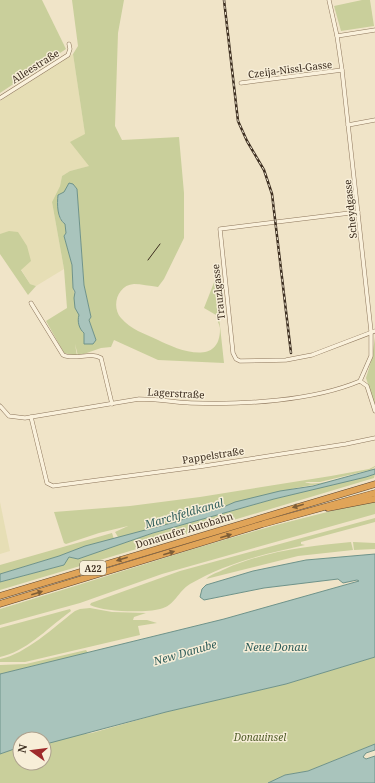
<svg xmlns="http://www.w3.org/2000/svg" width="375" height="783" viewBox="0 0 375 783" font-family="'Noto Serif',serif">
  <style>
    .farmland { fill: #e6deb5 }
    .green { fill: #c9cf9b; fill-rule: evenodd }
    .water { fill: #a9c4bc; stroke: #6f938a }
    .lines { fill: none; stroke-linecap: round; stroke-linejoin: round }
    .minor-casing { stroke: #8d765c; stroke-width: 4.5 }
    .motorway-casing { stroke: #5b4430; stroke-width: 7 }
    .minor { stroke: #faf1dc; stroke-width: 3.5 }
    .motorway { stroke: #e0a458; stroke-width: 6 }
    .tram { stroke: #3d2e20; stroke-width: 1 }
    .rail-casing { stroke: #3d2e20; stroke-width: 2.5 }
    .rail { stroke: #f7eed8; stroke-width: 1; stroke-dasharray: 3; stroke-linecap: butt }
    .oneway { fill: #7e5d36 }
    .labels { text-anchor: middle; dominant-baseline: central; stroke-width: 3; stroke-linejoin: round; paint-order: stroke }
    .shield { fill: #f7eed8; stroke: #756857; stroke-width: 1 }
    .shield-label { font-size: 9px; font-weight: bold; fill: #3d2e20 }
    .street-label { font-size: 10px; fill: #3d2e20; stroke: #f7eed8 }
    .park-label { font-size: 10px; font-style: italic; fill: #4d5a26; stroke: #f7eed8 }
    .water-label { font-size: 11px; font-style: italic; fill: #2f5d5a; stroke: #f7eed8 }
  </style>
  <rect width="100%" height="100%" fill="#f0e4c8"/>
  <g class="farmland">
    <polygon points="73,54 90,166 70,171 62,176 60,186 52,202 64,269 36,286 30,284 0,234 0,101"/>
    <polygon points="0,502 10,551 0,554"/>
  </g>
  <g class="green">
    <polygon points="0,0 42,0 66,49 0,93"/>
    <path d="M 72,0 L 124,0 L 118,33 L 115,126 L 122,140 L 179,137 L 184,193 L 184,238 L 164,279 L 158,287 C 150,286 141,284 134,284 C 117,285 111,307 121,318 C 130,329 145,334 158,340 C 176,349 220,368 220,329 C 220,324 216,320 216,315 L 204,308 L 215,280 L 224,363 L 158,360 L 114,340 L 111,347 L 101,348 L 78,356 L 75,344 L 77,356 L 64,353 L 46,321 L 67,308 L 64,269 L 52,202 L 60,186 L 62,176 L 70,171 L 89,166 L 70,142 L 85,134 L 73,54 L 78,46 ZM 73,184 L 77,190 L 84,285 L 91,317 L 89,320 L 96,340 L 84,344 L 85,337 L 73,288 L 72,265 L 64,236 L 66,233 L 65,224 C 49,213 66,195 73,184 Z"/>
    <polygon points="362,0 370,0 374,26 341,31 334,6"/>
    <polygon points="9,231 18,232 27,246 31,261 21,270 30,284 36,286 28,295 0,254 0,234"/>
    <polygon points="375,337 375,405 366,378 372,358"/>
    <path d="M 375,466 L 375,467 L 370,470 L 320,482 L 305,482 C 315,488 363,474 375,468 C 367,475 320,484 307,486 C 292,488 277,493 262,497 C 238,503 202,509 180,521 L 123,537 L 118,537 L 115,532 L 128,526 L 99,533 L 66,544 L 64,543 L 54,512 L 130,506 L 200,497 L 331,476 L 369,469 Z"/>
    <polygon points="375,474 374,478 0,590 0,582 64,565 68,557 78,559 153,533 274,499"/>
    <path d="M 375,501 L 375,514 L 162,574 L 80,603 L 0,625 L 0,609 C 124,572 248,528 375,501 Z"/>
    <path d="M 375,518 L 375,522 L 301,542 L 301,544 L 305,545 C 264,554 226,563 190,584 C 178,591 175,606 160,609 C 145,613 104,612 90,605 L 91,603 L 180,571 Z"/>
    <polygon points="112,533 114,539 85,546 59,556 0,574 0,565"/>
    <path d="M 351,542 L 353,550 L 298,556 L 206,579 C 211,574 219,572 225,569 C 265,551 308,546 351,542 Z"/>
    <polygon points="353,542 375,543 375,549 354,550"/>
    <path d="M 90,608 L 112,612 L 146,613 L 134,617 L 133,620 L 147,620 L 157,623 L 138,626 L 140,635 L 25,662 L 0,662 L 0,659 C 26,654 54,627 75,611 L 80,609 Z"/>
    <path d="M 70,609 L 71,611 L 67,614 C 47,629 25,652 0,657 L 0,628 Z"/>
    <polygon points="86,650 88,653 0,674 0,665 26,664"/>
    <polygon points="375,657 375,744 308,771 285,775 268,783 0,783 0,754 20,747 20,763 44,763 44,744 75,735 92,733 166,712 286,684"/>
  </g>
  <g class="water">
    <path d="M 69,183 L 73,184 L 77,189 L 84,285 L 91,317 L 89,320 L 96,340 L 93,344 L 84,344 L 84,333 C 79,329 77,321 79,315 L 75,308 L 74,298 L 75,292 L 73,288 L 72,265 L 64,236 L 66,233 L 65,224 C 57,219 57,204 58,195 L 64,192 Z"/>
    <polygon points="375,469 375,474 366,477 274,499 153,533 78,559 69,557 64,565 0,582 0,574 59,556 85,546 179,521 212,508 221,508 235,502 280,491 313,486"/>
    <polygon points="375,554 375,657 286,684 166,712 46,744 44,744 44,739 20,739 20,747 0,754 0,674 224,619 359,581 357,580 343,583 338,579 264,588 204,600 200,597 202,589 206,585 253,571 306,560"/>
    <polygon points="375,744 375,750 366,753 363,757 366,759 375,756 375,783 268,783 285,775 308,771"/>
  </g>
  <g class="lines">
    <g class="minor-casing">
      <g id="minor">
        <polyline points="329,0 337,36 342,70 371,331 371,356 360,381"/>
        <polyline points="337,36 375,30"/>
        <polyline points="241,83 342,70"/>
        <polyline points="0,98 68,55 70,49 69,44"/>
        <polyline points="348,125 375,120"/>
        <polyline points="358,212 220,229 233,353 236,359 240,361 286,360 312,355 375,331"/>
        <path d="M 31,303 L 63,355 C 75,361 90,351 101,358 L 112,404"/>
        <polyline points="360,381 367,386 375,411"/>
        <path d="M 0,406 L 9,416 L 25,418 L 139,399 C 157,399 174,402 191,403 C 242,405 313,401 360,381"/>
        <polyline points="31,417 47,483 53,486 204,466 346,444 375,438"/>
      </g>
    </g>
    <g class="motorway-casing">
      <g id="motorway">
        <polyline points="328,508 375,499"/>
        <polyline points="0,596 375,484"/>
        <polyline points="0,604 263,524 375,493"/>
      </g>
    </g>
    <use href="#minor" class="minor"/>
    <use href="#motorway" class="motorway"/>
    <polyline class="tram" points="148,260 160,244"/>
    <g class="rail-casing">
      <polyline id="rail" points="224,0 238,121 247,141 264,170 272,194 291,353"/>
    </g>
    <use href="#rail" class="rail"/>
  </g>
  <defs><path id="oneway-solid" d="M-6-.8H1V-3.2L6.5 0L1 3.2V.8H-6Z"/></defs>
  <g class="oneway">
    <use href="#oneway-solid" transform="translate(298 506) rotate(164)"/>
    <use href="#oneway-solid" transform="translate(226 536) rotate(-17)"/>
    <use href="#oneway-solid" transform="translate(169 553) rotate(-17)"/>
    <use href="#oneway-solid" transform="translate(122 559) rotate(163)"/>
    <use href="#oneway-solid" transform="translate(37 593) rotate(-17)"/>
  </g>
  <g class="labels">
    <rect class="shield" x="80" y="561" width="26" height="14" rx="3"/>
    <g class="shield-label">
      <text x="93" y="568">A22</text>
    </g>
    <g class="street-label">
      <text transform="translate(35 66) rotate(-32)">Alleestraße</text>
      <text transform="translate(290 69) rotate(-7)">Czeija-Nissl-Gasse</text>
      <text transform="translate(350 209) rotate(-96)">Scheydgasse</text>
      <text transform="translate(218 292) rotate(-96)">Trauzlgasse</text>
      <text transform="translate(176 393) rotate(3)">Lagerstraße</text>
      <text transform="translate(213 455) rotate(-9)">Pappelstraße</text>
      <text transform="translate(184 530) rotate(-17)">Donauufer Autobahn</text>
    </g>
    <g class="park-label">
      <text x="260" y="737">Donauinsel</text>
    </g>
    <g class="water-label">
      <text transform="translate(184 513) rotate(-16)">Marchfeldkanal</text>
      <text x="276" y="646">Neue Donau</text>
      <text transform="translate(185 652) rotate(-16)">New Danube</text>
    </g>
  </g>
  <g transform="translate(32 751) rotate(284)"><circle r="19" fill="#f7eed8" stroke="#ada18e"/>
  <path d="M0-3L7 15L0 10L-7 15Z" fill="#9e2a2b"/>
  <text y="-6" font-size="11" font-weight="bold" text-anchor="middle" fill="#3d2e20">N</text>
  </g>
</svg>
